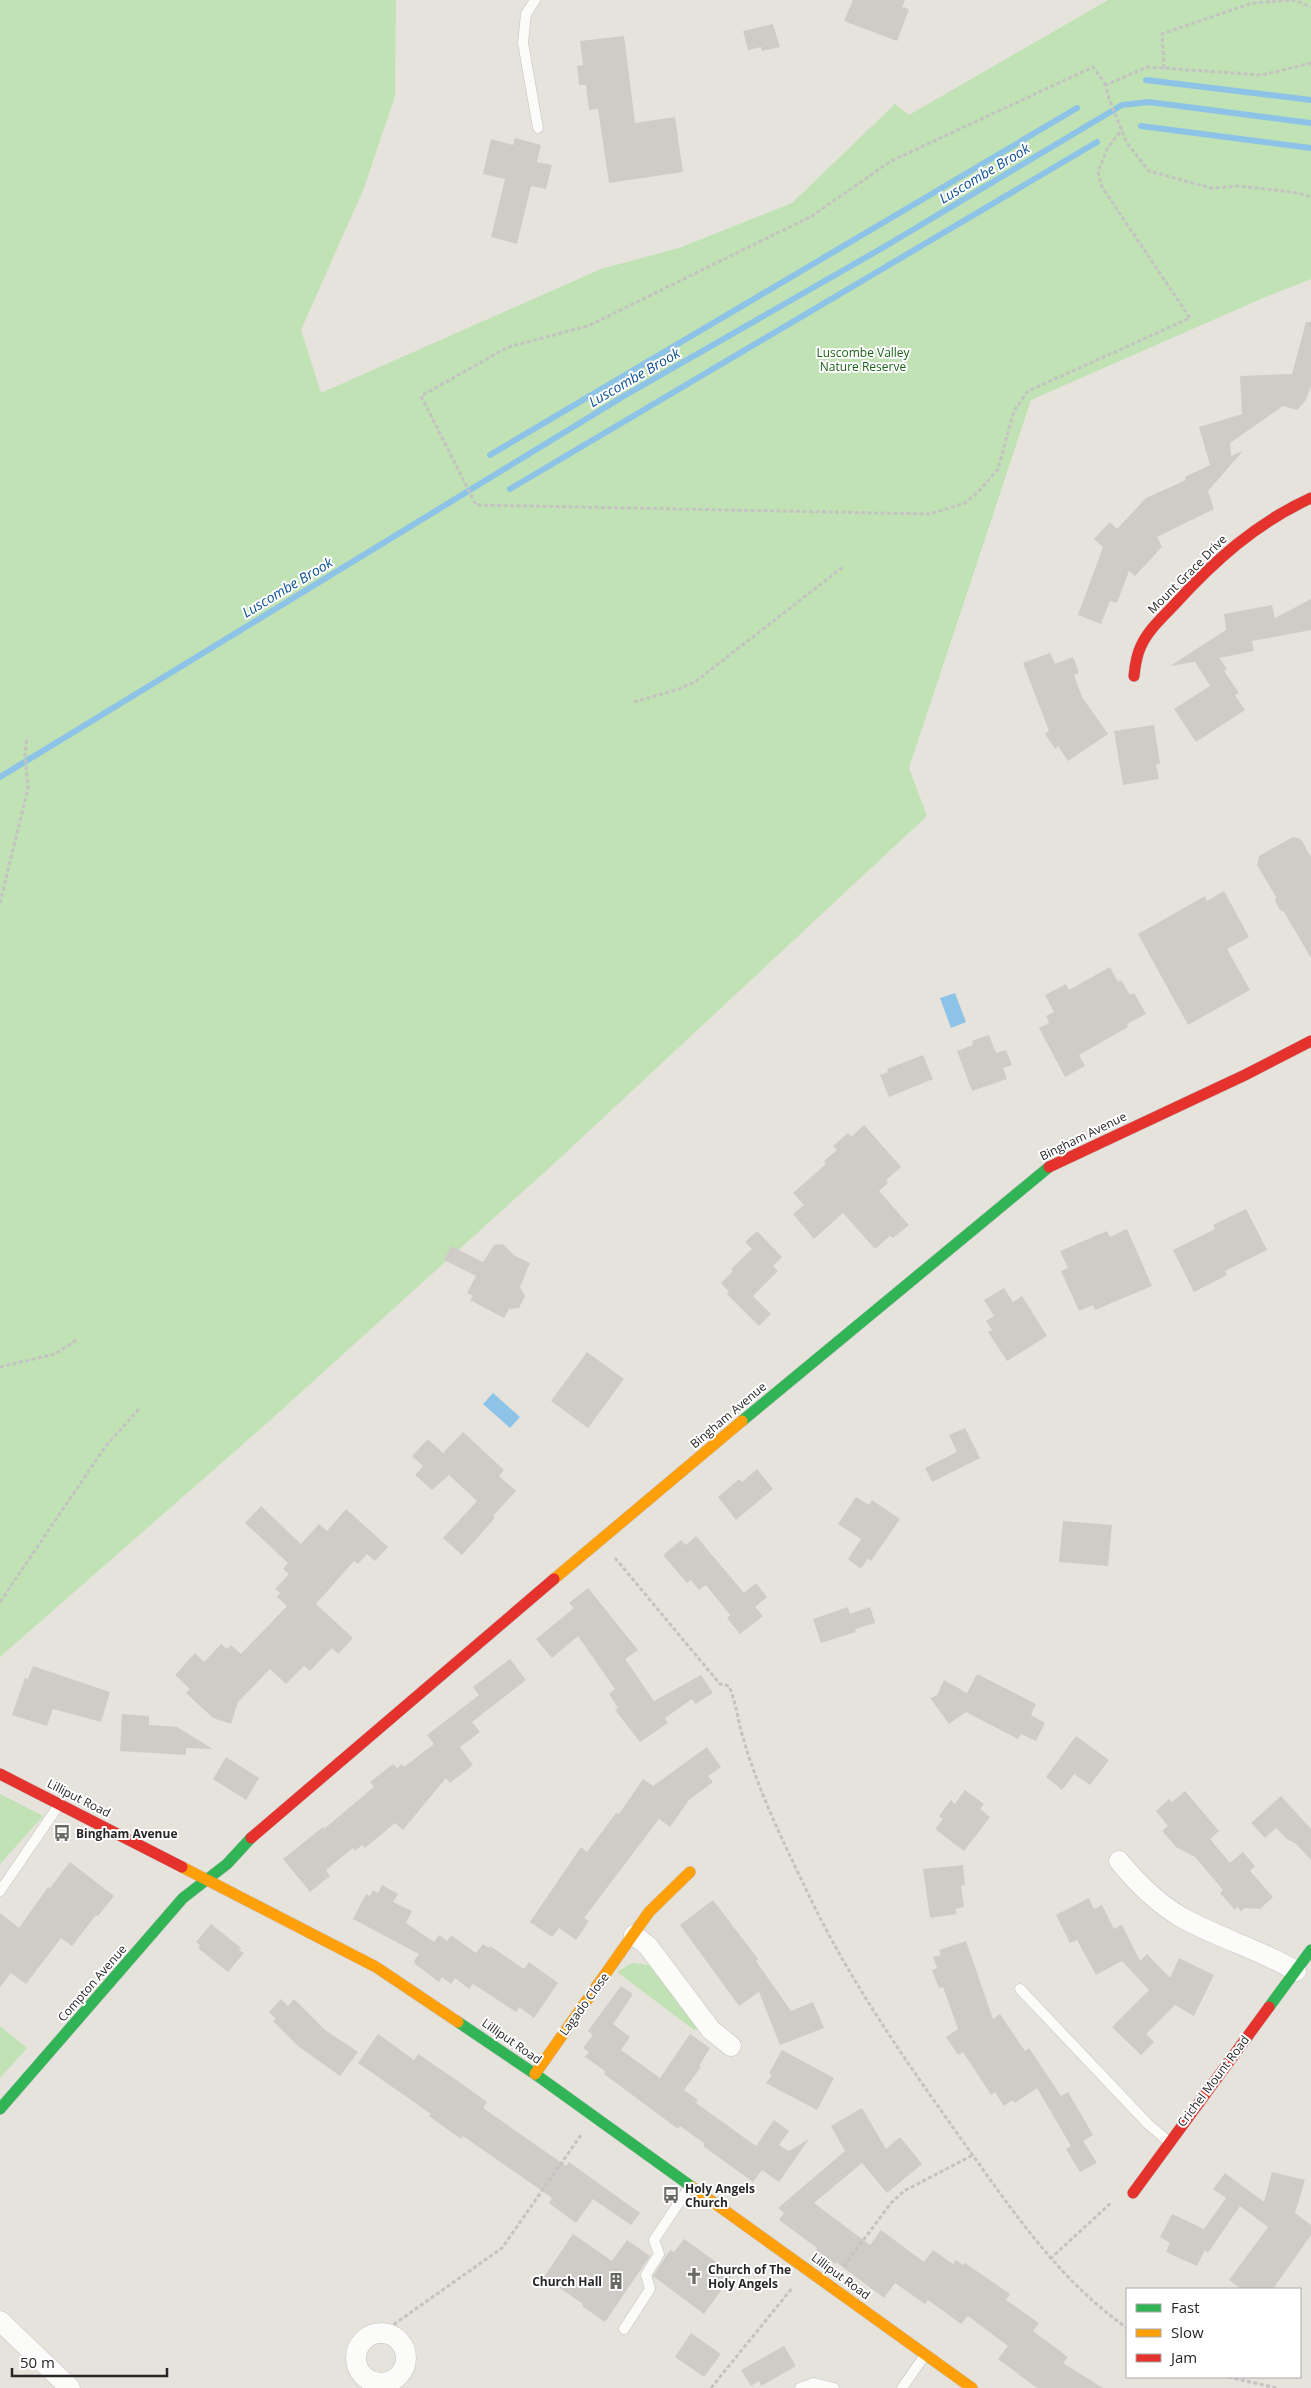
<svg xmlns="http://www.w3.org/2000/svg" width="1311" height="2388" viewBox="0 0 1311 2388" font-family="'Open Sans',sans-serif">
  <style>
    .green { fill: #c0e2b4 }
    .water { fill: #8ec3e8 }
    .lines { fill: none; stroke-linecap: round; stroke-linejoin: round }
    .stream { stroke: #8ec3e8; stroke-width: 6 }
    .building { fill: #cfccc7 }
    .lane-casing { stroke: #c3c2c2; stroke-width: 11 }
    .street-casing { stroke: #c3c2c2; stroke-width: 21 }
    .fast-casing { stroke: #c3c2c2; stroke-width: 12 }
    .slow-casing { stroke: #c3c2c2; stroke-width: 12 }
    .jam-casing { stroke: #c3c2c2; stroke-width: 12 }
    .path { stroke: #c4c3c2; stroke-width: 3; stroke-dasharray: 4 2.5; stroke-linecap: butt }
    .lane { stroke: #fbfbfa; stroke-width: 10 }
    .street { stroke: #fbfbfa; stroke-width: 20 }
    .fast { stroke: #30b455; stroke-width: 11 }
    .slow { stroke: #ff9f0a; stroke-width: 11 }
    .jam { stroke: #e5322d; stroke-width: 11 }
    .labels { text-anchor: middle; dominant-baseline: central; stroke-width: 4; stroke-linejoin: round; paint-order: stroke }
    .park-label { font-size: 12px; fill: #1c6219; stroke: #fff }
    .street-label { font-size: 12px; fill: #272727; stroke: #fff }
    .poi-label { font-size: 12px; font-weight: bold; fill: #272727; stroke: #fff; text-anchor: start }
    .water-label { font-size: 14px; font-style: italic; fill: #0d5094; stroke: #fff }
  </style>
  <rect width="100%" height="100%" fill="#e6e3dc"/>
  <g class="green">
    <polygon points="0,0 396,0 395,96 364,188 301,330 321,393 601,269 679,248 792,203 895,104 909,115 1108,0 1311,0 1311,279 1263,298 1031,400 909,768 927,816 559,1159 267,1423 0,1657"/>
    <polygon points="0,1794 43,1816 0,1864"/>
    <polygon points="632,1963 649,1965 700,2028 694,2030 617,1972"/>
    <polygon points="0,2026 27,2048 0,2078"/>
  </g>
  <g class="water">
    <polygon points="955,993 966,1022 951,1028 940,998"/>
    <polygon points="493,1393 520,1417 510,1428 483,1404"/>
  </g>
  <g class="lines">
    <g class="stream">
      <polyline points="1146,80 1311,100"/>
      <polyline points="1141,126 1311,148"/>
      <polyline points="490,455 1077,108"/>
      <polyline points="510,489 1097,142"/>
      <polyline points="0,777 624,396 884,247 1122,105 1149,102 1311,123"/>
    </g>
  </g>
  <g class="building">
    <polygon points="853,0 905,0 902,7 909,9 897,41 844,21"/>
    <polygon points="773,24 780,47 762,51 761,47 748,50 743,31"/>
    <polygon points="624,36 635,123 675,117 683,172 609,183 598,109 589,110 586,85 579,85 577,66 583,65 580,41"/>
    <polygon points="515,138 541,145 537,162 552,165 546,189 531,186 517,244 491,237 505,179 483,174 491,139 513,145"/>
    <polygon points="1306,322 1311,322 1311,387 1305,401 1297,410 1283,406 1230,443 1231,456 1243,451 1208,491 1214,509 1157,537 1162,547 1135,576 1129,571 1117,603 1110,601 1101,624 1078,615 1103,547 1094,539 1110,522 1117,529 1146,498 1186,480 1185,477 1210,465 1199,427 1242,414 1240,376 1292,374"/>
    <polygon points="1311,599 1311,630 1252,641 1254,651 1219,658 1227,669 1224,671 1239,693 1235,695 1245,710 1196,742 1174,709 1210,686 1195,662 1170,666 1226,630 1224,614 1272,605 1275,618"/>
    <polygon points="1050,653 1055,664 1073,657 1079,673 1074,675 1082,697 1108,734 1068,761 1058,746 1055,749 1045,734 1049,731 1023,663"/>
    <polygon points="1154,725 1160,764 1156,764 1159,779 1123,785 1114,731"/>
    <polygon points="1293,837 1301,839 1311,857 1311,958 1284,912 1280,910 1275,901 1276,897 1257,865 1259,856"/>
    <polygon points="1224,891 1249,937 1227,949 1250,990 1188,1025 1138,934 1205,896 1207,901"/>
    <polygon points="1110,967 1118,982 1121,980 1130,995 1134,993 1146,1014 1127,1024 1128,1027 1079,1055 1085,1066 1065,1077 1039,1028 1049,1023 1046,1016 1054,1012 1045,995 1066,984 1069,990"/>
    <polygon points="989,1035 996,1053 1006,1050 1012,1065 1003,1068 1007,1079 972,1091 957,1051 973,1045 972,1041"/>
    <polygon points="923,1055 933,1079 889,1097 880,1075 888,1072 887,1069"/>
    <polygon points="864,1125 901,1167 886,1180 888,1183 879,1191 909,1225 893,1238 890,1236 875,1249 843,1213 814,1239 793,1214 804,1205 793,1193 826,1164 824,1161 837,1150 833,1146 848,1133 851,1137"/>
    <polygon points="1246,1209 1267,1250 1225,1271 1227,1275 1194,1292 1173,1250 1215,1229 1213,1225"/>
    <polygon points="1127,1229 1152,1286 1095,1310 1093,1305 1079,1311 1061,1271 1068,1268 1060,1251 1107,1231 1110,1237"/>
    <polygon points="757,1231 782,1257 773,1266 778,1271 753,1296 771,1314 759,1326 727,1294 729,1292 721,1283 733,1271 731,1269 752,1249 745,1242"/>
    <polygon points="503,1244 515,1256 530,1263 520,1287 525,1296 519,1308 509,1309 504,1318 470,1300 473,1296 467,1293 476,1276 444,1260 451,1246 483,1262 494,1245"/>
    <polygon points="1004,1288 1013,1302 1022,1296 1047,1336 1007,1361 988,1332 992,1330 986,1321 994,1316 984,1300"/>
    <polygon points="587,1352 624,1379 588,1428 551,1401"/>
    <polygon points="965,1428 980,1458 932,1482 925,1468 957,1452 949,1435"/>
    <polygon points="463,1432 504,1470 499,1476 516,1491 493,1516 495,1518 462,1555 443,1538 477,1501 449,1475 432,1490 415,1475 423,1466 412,1456 428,1439 443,1453"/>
    <polygon points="757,1469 773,1489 736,1520 718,1497 739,1479 742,1482"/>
    <polygon points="856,1497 869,1505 872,1500 900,1519 871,1561 868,1558 861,1569 848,1559 861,1539 838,1524"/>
    <polygon points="261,1506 301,1544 319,1524 327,1531 346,1509 388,1547 375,1561 367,1554 358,1564 354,1561 316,1604 353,1638 338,1654 332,1648 310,1671 304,1666 286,1684 270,1669 238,1702 231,1724 213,1718 186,1693 190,1689 175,1675 195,1653 204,1662 221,1644 227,1649 231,1645 241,1654 287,1606 277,1597 280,1593 275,1589 289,1574 283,1569 288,1563 245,1523"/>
    <polygon points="1063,1521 1112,1525 1108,1566 1059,1562"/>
    <polygon points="696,1536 744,1593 756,1583 767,1597 755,1607 763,1616 740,1634 727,1618 730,1615 706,1585 699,1590 691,1580 687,1583 663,1555 681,1540 686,1545"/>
    <polygon points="588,1588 638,1650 625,1659 654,1701 701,1675 713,1693 695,1704 692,1699 665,1718 668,1723 640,1742 615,1710 618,1708 609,1694 615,1689 578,1636 552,1658 536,1639 574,1608 569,1603"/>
    <polygon points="848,1607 850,1614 870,1607 875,1623 855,1629 856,1632 821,1643 813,1619"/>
    <polygon points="510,1659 526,1680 472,1722 480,1732 460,1747 473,1765 450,1783 446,1778 403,1830 395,1823 365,1848 362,1845 355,1851 353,1848 326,1870 330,1876 310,1892 283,1859 323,1827 324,1829 369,1791 374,1787 370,1782 393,1764 397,1768 402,1764 404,1767 434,1744 427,1735 479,1695 473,1687"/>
    <polygon points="33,1666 110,1692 101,1722 53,1709 47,1726 12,1715 25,1678 28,1679"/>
    <polygon points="977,1674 1036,1704 1031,1715 1045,1723 1036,1741 1021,1734 1018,1739 966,1712 949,1724 930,1698 937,1695 944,1680 967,1693"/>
    <polygon points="122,1714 149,1716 149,1725 177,1727 213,1749 186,1748 186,1755 120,1751"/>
    <polygon points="1076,1736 1109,1760 1090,1785 1074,1774 1062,1790 1046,1777"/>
    <polygon points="707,1747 721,1767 708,1776 713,1782 689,1800 670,1827 659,1819 584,1918 589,1921 576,1940 559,1928 552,1937 530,1922 581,1847 587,1852 616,1813 619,1814 643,1779 653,1786"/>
    <polygon points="226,1757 259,1778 246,1800 213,1779"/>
    <polygon points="965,1790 984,1804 980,1809 990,1817 964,1851 935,1829 943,1819 939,1816 951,1800 955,1804"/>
    <polygon points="1185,1791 1219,1831 1210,1839 1230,1863 1243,1852 1255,1866 1250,1871 1273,1897 1260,1909 1245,1908 1241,1911 1237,1907 1235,1910 1220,1893 1223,1890 1195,1857 1176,1847 1162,1831 1168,1826 1156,1811 1169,1799 1172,1802"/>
    <polygon points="1281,1796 1311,1829 1311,1860 1295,1843 1288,1840 1276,1828 1265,1838 1251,1823"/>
    <polygon points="70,1862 114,1896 98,1916 96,1915 72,1946 61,1938 26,1984 11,1973 0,1987 0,1913 19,1928 48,1887 50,1888"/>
    <polygon points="963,1865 965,1885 961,1886 964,1907 955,1909 957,1914 930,1918 923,1869"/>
    <polygon points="382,1885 398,1894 393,1902 412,1911 406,1923 434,1942 439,1935 447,1941 451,1935 476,1953 483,1944 489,1948 490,1946 524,1969 529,1962 558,1983 534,2018 519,2007 516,2012 473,1984 469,1989 455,1978 451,1984 442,1977 439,1982 415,1964 414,1961 419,1954 353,1919 366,1894 370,1896 373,1890 378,1893"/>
    <polygon points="1089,1898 1094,1909 1102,1905 1114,1929 1122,1925 1140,1961 1147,1954 1170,1978 1179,1958 1214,1975 1194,2016 1175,2005 1146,2034 1154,2042 1141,2055 1112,2027 1149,1990 1122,1961 1096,1975 1077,1940 1070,1943 1056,1915"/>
    <polygon points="713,1900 758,1959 756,1961 791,2011 813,2002 824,2028 780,2045 759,1992 739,2006 680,1925"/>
    <polygon points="211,1924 241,1948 239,1950 244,1953 228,1972 198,1948 200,1945 196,1942"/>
    <polygon points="966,1941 993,2019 1000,2014 1025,2051 1029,2048 1061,2096 1068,2092 1093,2135 1083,2141 1097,2163 1080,2172 1066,2149 1071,2146 1037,2088 1015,2103 1013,2100 1004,2106 995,2092 991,2095 963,2052 958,2055 946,2037 958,2029 943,1987 939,1988 932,1970 937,1968 933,1957 941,1955 939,1950"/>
    <polygon points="621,1986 633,1994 613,2024 630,2037 621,2050 660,2078 690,2034 710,2048 699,2066 701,2067 684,2090 698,2100 696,2103 756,2146 774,2120 789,2131 779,2145 789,2151 809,2139 779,2182 762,2170 753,2182 703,2146 705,2144 680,2126 678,2129 604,2074 605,2071 585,2057 589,2052 583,2048 593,2035 588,2031"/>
    <polygon points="281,1999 288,2006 294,1999 325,2030 358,2052 340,2076 298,2046 273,2021 276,2019 269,2012"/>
    <polygon points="378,2034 414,2060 418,2054 455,2079 487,2102 483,2108 566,2166 569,2162 640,2213 631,2225 593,2199 576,2223 549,2203 552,2198 463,2136 461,2139 429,2116 431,2114 358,2063"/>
    <polygon points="782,2050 834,2078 817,2110 766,2083 772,2075 769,2073"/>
    <polygon points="862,2108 886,2149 900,2137 922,2164 887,2193 862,2163 814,2203 870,2245 881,2230 924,2262 933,2250 953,2264 956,2260 963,2265 965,2263 1010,2294 1006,2300 1039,2323 1033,2331 1068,2357 1063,2363 1103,2388 1037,2388 998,2359 1008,2346 968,2316 961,2324 928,2300 925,2304 895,2283 884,2298 836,2262 835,2264 816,2250 817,2248 779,2220 784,2213 778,2208 845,2151 831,2126"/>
    <polygon points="1272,2172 1305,2180 1295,2213 1311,2225 1311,2235 1273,2289 1241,2289 1229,2280 1268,2227 1240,2206 1208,2253 1205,2250 1197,2266 1166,2252 1170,2243 1160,2237 1172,2214 1204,2229 1226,2198 1213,2189 1225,2173 1264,2202"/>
    <polygon points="573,2234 612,2261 627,2240 650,2256 605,2322 582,2306 583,2304 544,2277"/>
    <polygon points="684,2239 733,2274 704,2314 653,2276 670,2250 674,2252"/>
    <polygon points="691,2333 721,2354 704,2377 675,2357"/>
    <polygon points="784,2346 796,2366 761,2386 759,2381 751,2386 741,2370"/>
  </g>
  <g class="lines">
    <g class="lane-casing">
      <g id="lane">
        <polyline points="535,0 526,14 523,43 538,128"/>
        <polyline points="0,1891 59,1805"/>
        <polyline points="1020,1989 1148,2124 1169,2142"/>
        <polyline points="624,2329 650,2289 646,2275 659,2254 654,2240 690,2186"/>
        <polyline points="800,2388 814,2383 834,2388"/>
        <polyline points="902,2388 925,2355"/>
      </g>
    </g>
    <g class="street-casing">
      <g id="street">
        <path d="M 1119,1861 C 1137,1883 1157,1903 1181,1917 C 1218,1938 1259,1949 1296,1971"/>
        <polyline points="634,1935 648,1946 711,2030 731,2046"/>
        <polyline points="0,2321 70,2388"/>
        <circle cx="381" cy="2358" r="25"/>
      </g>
    </g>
    <g class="fast-casing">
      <g id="fast">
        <polyline points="742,1421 1049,1167"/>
        <polyline points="1269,2007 1311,1950"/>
        <polyline points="458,2022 535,2074 692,2187"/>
        <polyline points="0,2109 183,1898 227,1864 251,1838"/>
      </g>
    </g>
    <g class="slow-casing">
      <g id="slow">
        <polyline points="554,1579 742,1421"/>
        <polyline points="182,1867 376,1967 458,2022"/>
        <polyline points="535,2074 649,1912 690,1872"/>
        <polyline points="692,2187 972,2388"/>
      </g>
    </g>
    <g class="jam-casing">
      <g id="jam">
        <path d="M 1134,676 C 1135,666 1136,656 1141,646 C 1148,630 1162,618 1174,605 C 1214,561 1256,523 1311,498"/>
        <polyline points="1049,1167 1245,1075 1311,1041"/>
        <polyline points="0,1774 182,1867"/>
        <polyline points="251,1838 554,1579"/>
        <polyline points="1133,2193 1269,2007"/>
      </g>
    </g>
    <g class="path">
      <polyline points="1311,63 1262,75 1147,67 1106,85 1109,99 1127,143 1149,171 1211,188 1240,186 1298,193 1311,197"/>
      <polyline points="1164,68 1162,34 1252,3 1294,0 1311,7"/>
      <polyline points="1106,85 1093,67 891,161 812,216 588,326 508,347 421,396 476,505 930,514 965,503 978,492 998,469 1014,411 1028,391 1190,318 1102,187 1098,172 1108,147 1122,130"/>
      <polyline points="634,702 679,689 696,681 843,567"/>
      <polyline points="0,903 28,788 25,755 27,737"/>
      <polyline points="0,1367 55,1354 78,1339"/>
      <path d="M 615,1558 L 720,1684 L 729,1686 C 736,1703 738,1720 743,1738 C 758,1789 782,1840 805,1887 C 850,1984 913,2071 974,2157 C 1019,2220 1063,2283 1127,2328"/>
      <polyline points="0,1602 105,1447 139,1409"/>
      <polyline points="1050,2259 1112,2202"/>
      <polyline points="844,2266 891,2203 904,2191 973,2155"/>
      <polyline points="383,2332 502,2248 581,2135"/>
      <polyline points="1228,2377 1277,2388"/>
      <polyline points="711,2388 793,2287"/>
    </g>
    <use href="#lane" class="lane"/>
    <use href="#street" class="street"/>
    <use href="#fast" class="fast"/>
    <use href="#slow" class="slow"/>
    <use href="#jam" class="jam"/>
  </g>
  <defs>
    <g id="bus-bare" transform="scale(1.35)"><path d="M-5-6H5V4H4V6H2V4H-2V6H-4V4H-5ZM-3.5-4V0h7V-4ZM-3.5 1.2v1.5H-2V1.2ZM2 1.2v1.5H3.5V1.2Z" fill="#6a6966" stroke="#fff" stroke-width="2.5" paint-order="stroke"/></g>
    <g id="church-bare" transform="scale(1.35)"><path d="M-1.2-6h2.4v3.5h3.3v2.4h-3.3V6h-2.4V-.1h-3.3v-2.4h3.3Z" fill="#6a6966" stroke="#fff" stroke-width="2.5" paint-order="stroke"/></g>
    <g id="building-bare" transform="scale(1.35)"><path d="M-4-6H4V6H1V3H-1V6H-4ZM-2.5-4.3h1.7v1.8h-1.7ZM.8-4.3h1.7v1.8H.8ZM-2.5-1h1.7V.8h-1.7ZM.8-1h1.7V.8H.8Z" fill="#6a6966" stroke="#fff" stroke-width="2.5" paint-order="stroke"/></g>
  </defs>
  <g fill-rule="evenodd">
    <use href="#bus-bare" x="62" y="1833"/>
    <use href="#bus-bare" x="671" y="2195"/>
    <use href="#church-bare" x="694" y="2276"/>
    <use href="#building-bare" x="616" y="2281"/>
  </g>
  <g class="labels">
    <g class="park-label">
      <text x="863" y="352">Luscombe Valley<tspan x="863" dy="14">Nature Reserve</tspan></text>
    </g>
    <g class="street-label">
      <text transform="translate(1187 574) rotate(-45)">Mount Grace Drive</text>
      <text transform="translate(1083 1136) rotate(-26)">Bingham Avenue</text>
      <text transform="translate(728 1415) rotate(-40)">Bingham Avenue</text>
      <text transform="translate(79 1798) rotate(27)">Lilliput Road</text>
      <text transform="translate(92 1983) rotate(-49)">Compton Avenue</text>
      <text transform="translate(584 2004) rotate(-54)">Lagado Close</text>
      <text transform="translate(512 2041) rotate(35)">Lilliput Road</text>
      <text transform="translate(1213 2081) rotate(-53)">Crichel Mount Road</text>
      <text transform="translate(841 2276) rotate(36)">Lilliput Road</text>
    </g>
    <g class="poi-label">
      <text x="76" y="1833">Bingham Avenue</text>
      <text x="685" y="2188">Holy Angels<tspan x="685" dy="14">Church</tspan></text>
      <text x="708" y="2269">Church of The<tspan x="708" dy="14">Holy Angels</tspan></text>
      <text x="602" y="2281" text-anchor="end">Church Hall</text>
    </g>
    <g class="water-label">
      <text transform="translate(984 173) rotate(-31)">Luscombe Brook</text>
      <text transform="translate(634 377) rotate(-30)">Luscombe Brook</text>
      <text transform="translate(287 587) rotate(-31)">Luscombe Brook</text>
    </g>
  </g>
  <rect x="1126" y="2288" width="175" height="90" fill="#ffffff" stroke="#a9a9a9"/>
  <rect x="1136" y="2304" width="25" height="8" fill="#30b455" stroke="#a9a9a9"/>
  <text x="1171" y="2313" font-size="15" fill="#272727">Fast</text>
  <rect x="1136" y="2329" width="25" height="8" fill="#ff9f0a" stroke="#a9a9a9"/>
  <text x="1171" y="2338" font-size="15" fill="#272727">Slow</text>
  <rect x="1136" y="2354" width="25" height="8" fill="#e5322d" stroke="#a9a9a9"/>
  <text x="1171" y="2363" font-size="15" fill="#272727">Jam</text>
  <path d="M12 2368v8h155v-8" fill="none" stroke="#272727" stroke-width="2.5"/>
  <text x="20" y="2368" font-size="15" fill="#272727" stroke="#ffffff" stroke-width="4" paint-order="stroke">50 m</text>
</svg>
